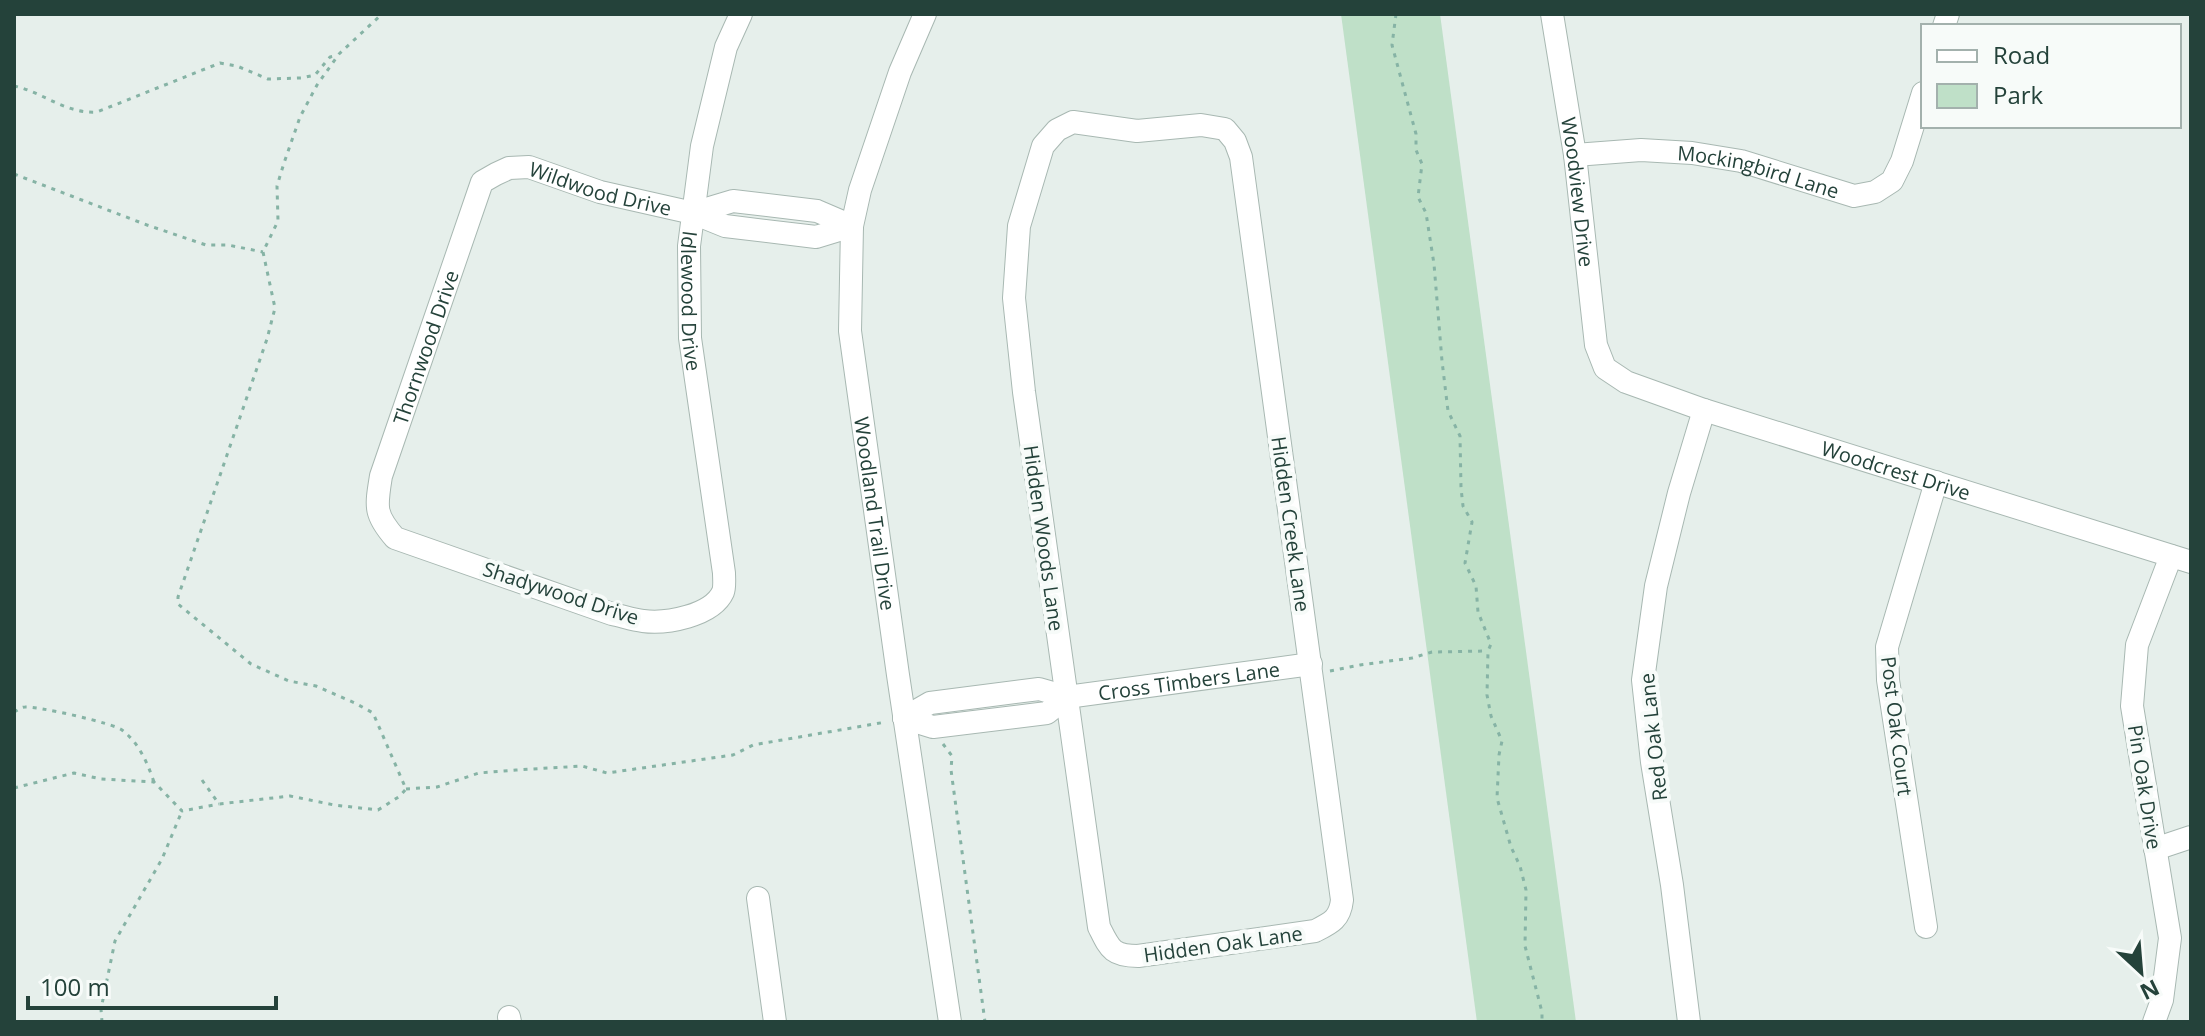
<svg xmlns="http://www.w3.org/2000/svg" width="2205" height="1036" viewBox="0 0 2205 1036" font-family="'Open Sans',sans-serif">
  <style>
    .green { fill: #bfe0c8 }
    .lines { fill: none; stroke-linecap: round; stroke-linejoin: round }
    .minor-casing { stroke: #a8b8b2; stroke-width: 24 }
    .path { stroke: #86b3a5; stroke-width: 3; stroke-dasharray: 4 6; stroke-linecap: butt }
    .minor { stroke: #fff; stroke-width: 22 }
    .labels { text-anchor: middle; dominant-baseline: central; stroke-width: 8; stroke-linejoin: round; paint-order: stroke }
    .street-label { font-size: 20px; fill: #24423a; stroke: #f7fbf9 }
  </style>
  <rect width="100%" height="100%" fill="#e6efeb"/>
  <polygon class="green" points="1341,14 1440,14 1576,1022 1477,1022"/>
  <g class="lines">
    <g class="minor-casing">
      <g id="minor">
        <path id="s1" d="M 741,14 L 726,47 L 702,146 L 689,246 L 690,338 L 724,573 C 724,578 725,587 723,592 C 712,616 666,624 643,621 C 633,620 622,616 612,614 L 395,538 C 374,514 376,507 381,476 L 482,182 L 496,174 L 509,168 L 529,167 L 600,192 L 693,213 L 725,226 L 816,237 L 852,226"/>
        <path id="s2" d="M 925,14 L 900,72 L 860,190 L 852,226 L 850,331 L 898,675 L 950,1022"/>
        <path id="s3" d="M 1552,14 L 1575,155 L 1596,345 L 1605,368 L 1626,382 L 1704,410 L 2191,562"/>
        <polyline points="1944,26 1948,14"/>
        <path d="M 1073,122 L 1137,131 L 1201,125 L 1225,129 L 1235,141 L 1241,157 L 1342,900 C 1340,919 1331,923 1315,931 L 1138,956 C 1112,956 1110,949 1099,927 L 1024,392 L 1014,298 L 1019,226 L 1043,146 L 1057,130 Z"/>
        <path id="s4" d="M 1575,155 L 1641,150 L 1692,153 L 1741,161 L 1854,196 L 1875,192 L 1892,181 L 1902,161 L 1923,93"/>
        <polyline points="693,213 733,201 817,211 852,226"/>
        <path id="s5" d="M 904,718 L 930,703 L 1039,689 L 1067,697 L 1311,664"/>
        <polyline points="904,718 933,727 1047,713 1067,697"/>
        <polyline points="2155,849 2191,837"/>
        <polyline points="758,898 775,1022"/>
        <polyline points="1926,927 1888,680 1887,647 1936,482"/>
        <polyline points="509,1017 510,1022"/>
        <polyline points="1689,1022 1672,885 1652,762 1643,680 1656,586 1679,493 1704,410"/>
        <polyline points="2154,1022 2162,1000 2170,938 2132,706 2137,645 2171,556"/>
      </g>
    </g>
    <g class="path">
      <polyline points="1396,14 1392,45 1416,134 1416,150 1422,164 1418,197 1426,213 1434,264 1442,361 1448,411 1460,436 1461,488 1463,506 1472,522 1465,563 1476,586 1478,612 1491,644 1488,651 1487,695 1491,716 1502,741 1499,755 1497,798 1511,847 1520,866 1526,890 1525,946 1542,1012 1542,1022"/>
      <path d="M 14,86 C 43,92 65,114 97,112 L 220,63 L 237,66 L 268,79 L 301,78 L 315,75 L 330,57 L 335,56"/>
      <polyline points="14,174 147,225 206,245 228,245 263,252"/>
      <polyline points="1330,671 1360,665 1412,658 1432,652 1488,651"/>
      <path d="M 14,712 C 18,710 21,707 25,707 C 37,706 113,723 122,730 C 139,743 147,762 154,782"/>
      <polyline points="943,744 952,756 951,770 985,1022"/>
      <polyline points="202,780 219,804 290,796 334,805 378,810 400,796 406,789 373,713 355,703 316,686 289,681 251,664 178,604 178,597 267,339 275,308 263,252 278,221 277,186 284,163 300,117 317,85 339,54 382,14"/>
      <polyline points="14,788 74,773 101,779 154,782 182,811 219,804"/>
      <polyline points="406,789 437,787 479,773 516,770 582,766 607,773 733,755 753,745 886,722"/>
      <polyline points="102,1022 101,1009 115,941 162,859 182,811"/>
    </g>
    <use href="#minor" class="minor"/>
  </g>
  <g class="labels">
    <g class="street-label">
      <text stroke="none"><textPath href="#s4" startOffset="186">Mockingbird Lane</textPath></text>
      <text stroke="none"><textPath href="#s1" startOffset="1442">Wildwood Drive</textPath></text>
      <text stroke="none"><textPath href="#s3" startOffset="180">Woodview Drive</textPath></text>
      <text stroke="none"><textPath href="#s1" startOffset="294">Idlewood Drive</textPath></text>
      <text stroke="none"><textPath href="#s1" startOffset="1142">Thornwood Drive</textPath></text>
      <text stroke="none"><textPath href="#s3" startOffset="668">Woodcrest Drive</textPath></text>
      <text stroke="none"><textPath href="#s2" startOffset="514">Woodland Trail Drive</textPath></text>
      <text transform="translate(1291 524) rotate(82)">Hidden Creek Lane</text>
      <text transform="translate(1044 538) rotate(82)">Hidden Woods Lane</text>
      <text transform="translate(561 593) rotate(18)">Shadywood Drive</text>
      <text stroke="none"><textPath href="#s5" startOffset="292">Cross Timbers Lane</textPath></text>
      <text transform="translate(1897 726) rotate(83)">Post Oak Court</text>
      <text transform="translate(1653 737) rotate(-96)">Red Oak Lane</text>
      <text transform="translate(2145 787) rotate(81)">Pin Oak Drive</text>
      <text transform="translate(1223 944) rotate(-8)">Hidden Oak Lane</text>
    </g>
  </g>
  <rect width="2205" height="1036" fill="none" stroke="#24423a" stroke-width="32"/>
  <rect x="1921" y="24" width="260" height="104" fill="#f7fbf9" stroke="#a3b1ad" stroke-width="2"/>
  <rect x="1937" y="50" width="40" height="12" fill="#ffffff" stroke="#a3b1ad" stroke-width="2"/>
  <text x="1993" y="64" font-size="24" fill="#24423a">Road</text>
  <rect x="1937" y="84" width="40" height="24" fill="#bfe0c8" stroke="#a3b1ad" stroke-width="2"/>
  <text x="1993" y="104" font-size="24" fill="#24423a">Park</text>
  <g transform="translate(2141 972) rotate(154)" stroke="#f7fbf9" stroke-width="6" paint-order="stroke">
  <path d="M0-6L14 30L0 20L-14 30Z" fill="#24423a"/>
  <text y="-12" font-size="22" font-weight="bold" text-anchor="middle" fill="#24423a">N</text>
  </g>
  <path d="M28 996v12h248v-12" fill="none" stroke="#24423a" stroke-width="4"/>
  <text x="40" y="996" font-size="24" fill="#24423a" stroke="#f7fbf9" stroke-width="6" paint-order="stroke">100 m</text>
</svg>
